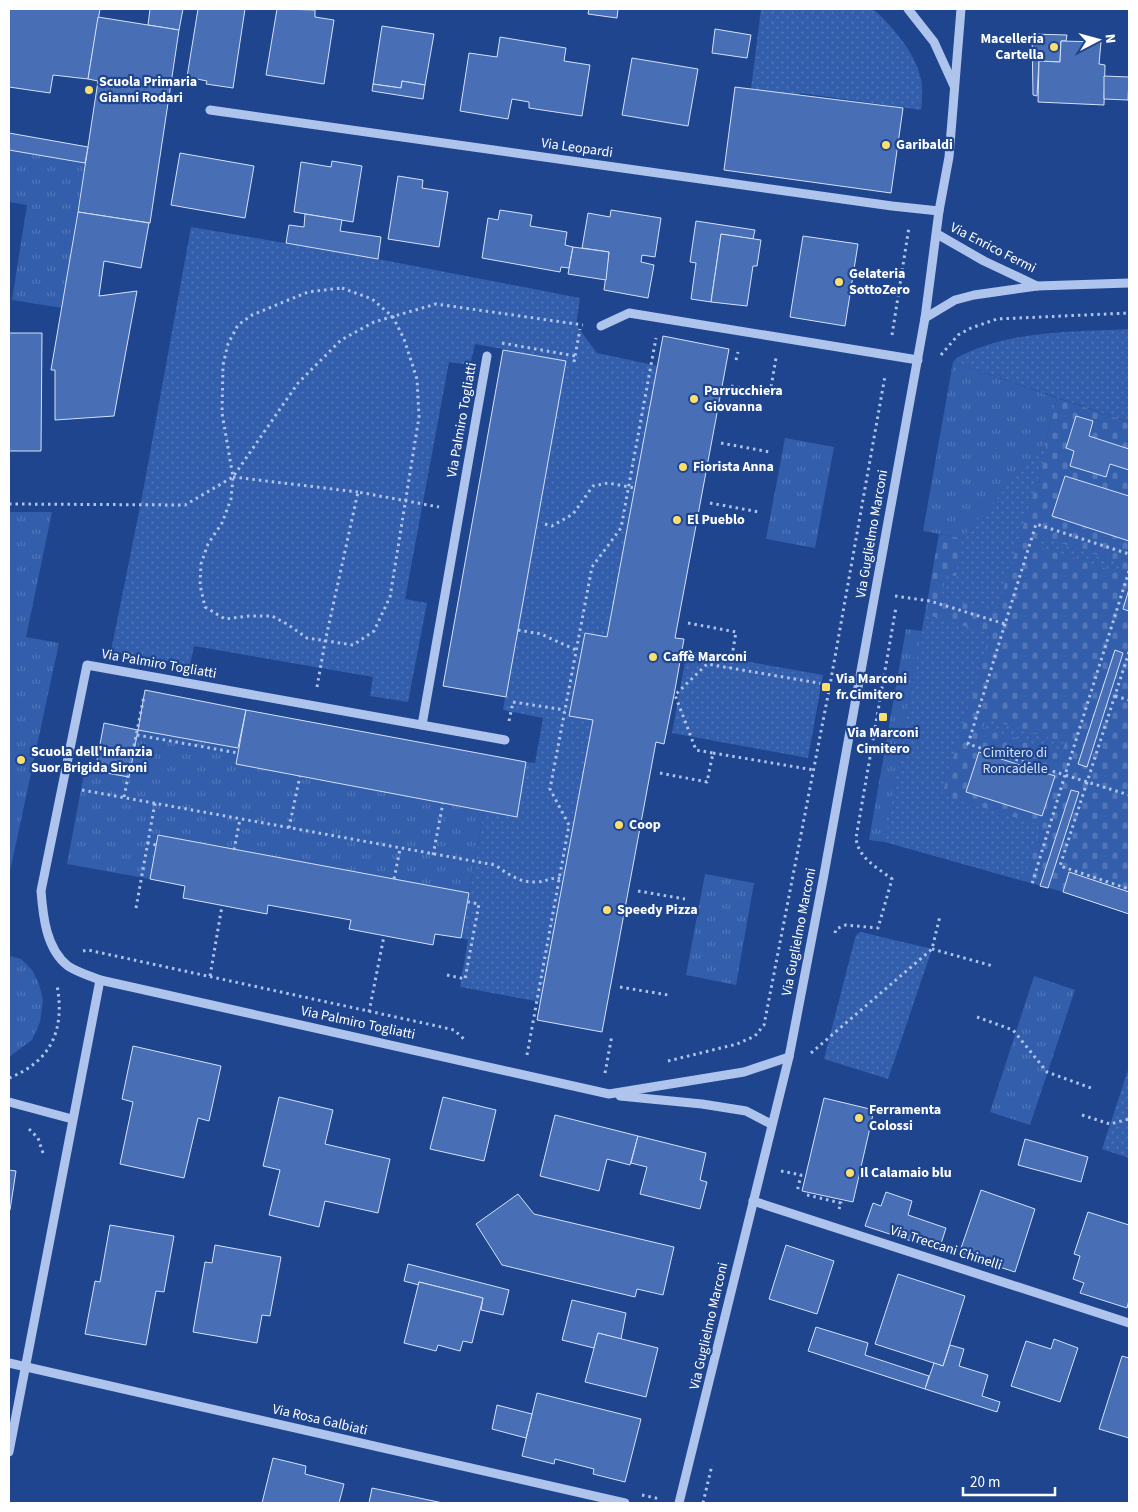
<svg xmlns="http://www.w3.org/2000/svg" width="1138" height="1512" viewBox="0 0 1138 1512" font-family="'Source Sans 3',sans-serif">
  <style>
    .grass { fill: url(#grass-tufts) }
    .cemetery { fill: url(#cemetery-stones) }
    .park { fill: url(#park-dots) }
    .building { fill: #486fb5; stroke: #d3e1f9 }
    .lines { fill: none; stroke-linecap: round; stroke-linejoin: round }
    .path { stroke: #aec4ec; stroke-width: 3; stroke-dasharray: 2.5 4; stroke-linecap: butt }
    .minor { stroke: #aec4ec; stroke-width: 9 }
    .poi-dot { fill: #fade6e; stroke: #1f458e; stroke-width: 2 }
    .labels { text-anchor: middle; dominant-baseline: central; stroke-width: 4.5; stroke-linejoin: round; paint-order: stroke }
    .poi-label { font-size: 14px; font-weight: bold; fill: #fff; stroke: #1f458e; text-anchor: start }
    .street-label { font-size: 14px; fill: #fff; stroke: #1f458e }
    .park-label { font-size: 14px; fill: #d3e1f9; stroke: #1f458e }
  </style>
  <defs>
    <pattern id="grass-tufts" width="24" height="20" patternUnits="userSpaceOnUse" patternTransform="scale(1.25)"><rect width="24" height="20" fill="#335eab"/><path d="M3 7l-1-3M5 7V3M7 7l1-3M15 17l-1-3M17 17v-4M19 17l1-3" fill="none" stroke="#5276b8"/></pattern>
    <pattern id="cemetery-stones" width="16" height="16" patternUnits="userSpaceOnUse" patternTransform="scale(1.25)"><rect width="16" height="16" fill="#335eab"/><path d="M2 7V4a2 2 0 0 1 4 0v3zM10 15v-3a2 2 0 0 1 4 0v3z" fill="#5276b8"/></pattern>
    <pattern id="park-dots" width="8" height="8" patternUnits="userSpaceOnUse" patternTransform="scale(1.25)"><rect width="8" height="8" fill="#335eab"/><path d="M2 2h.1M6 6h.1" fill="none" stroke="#5276b8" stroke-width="1.8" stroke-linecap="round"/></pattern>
  </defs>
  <rect width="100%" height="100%" fill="#1f458e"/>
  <g class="grass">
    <polygon points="9,150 85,163 62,308 12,300 27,205 9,202"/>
    <polygon points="953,362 1057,398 1045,444 962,538 923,531"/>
    <polygon points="785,438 834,447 815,548 766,539"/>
    <polygon points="9,512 52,512 26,637 59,643 9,876"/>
    <polygon points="906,629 922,631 885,842 869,840"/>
    <polygon points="138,730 238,748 236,764 484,811 469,893 158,835 150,879 67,864 85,768 95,771 137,735"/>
    <polygon points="705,874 754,883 736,985 686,975"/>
    <polygon points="9,956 21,959 32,970 39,984 43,1000 40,1022 32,1040 9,1057"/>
    <polygon points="1034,976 1075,990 1030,1125 990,1112"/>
  </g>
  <polygon class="cemetery" points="1057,398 1129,422 1129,914 1063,892 885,842 939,534 962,538 1045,444"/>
  <g class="park">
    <path d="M 761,9 L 873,9 C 893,27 915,52 921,79 C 923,88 922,100 921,110 L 800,93 L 799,96 L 751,89 Z"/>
    <polygon points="191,227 378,259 580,298 576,325 597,353 658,366 607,637 585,633 569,715 593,720 541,1002 460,987 468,940 461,938 484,811 517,816 526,762 535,763 543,718 503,710 566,361 475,344 470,365 449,362 405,599 427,603 408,702 370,696 373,677 194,646 190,665 111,651 142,497"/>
    <path d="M 1129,329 L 1129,422 L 953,362 C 959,355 967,353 976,349 C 1024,330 1078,332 1129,329 Z"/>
    <polygon points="1045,444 1047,450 996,613 941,596 946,575 956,576 962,538"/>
    <polygon points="1043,537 1122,563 1119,573 1040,547"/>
    <polygon points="925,614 990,634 942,795 1040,825 1023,881 885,842"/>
    <polygon points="687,651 823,675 808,758 672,733"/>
    <polygon points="986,718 1065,743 1062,753 983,728"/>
    <polygon points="861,932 932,949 888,1079 824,1059 855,938 857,934"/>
    <polygon points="1129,1067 1129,1158 1102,1149"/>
  </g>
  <g class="building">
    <polygon points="9,9 100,9 88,79 53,75 50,93 9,87"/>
    <polygon points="150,9 183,9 179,30 148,25"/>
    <polygon points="198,9 245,9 233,88 206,84 207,81 187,77"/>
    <polygon points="277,9 315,10 315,17 334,20 324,84 266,75"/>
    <polygon points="589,9 618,9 617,18 588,14"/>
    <polygon points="98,17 179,30 150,223 78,212 98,81 88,79"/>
    <polygon points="382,26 434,34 425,85 402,81 401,88 373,84"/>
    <polygon points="715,29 751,35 747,58 712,53"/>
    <polygon points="1032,34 1067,35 1066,41 1061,41 1060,62 1039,61 1037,96 1033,95"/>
    <polygon points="500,37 566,48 564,61 590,65 582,116 529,108 529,102 512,99 508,119 460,111 469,53 497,57"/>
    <polygon points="1061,41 1101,42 1099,64 1105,65 1104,105 1038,102 1039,61 1060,62"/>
    <polygon points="632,58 698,69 688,126 622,115"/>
    <polygon points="1104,76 1129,77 1128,100 1104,99"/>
    <polygon points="402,81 425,85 423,99 372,91 373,84 401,88"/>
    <polygon points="735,87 903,108 891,193 724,170"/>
    <polygon points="9,133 88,147 85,163 9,150"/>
    <polygon points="180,153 254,166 245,218 171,205"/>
    <polygon points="332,161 362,166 353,222 294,212 301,162 331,167"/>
    <polygon points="398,176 423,180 422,188 448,192 439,247 388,239"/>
    <polygon points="500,210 532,215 530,226 567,232 565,245 573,247 569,268 561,267 560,272 482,258 488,218 498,220"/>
    <polygon points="611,210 661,218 655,257 642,255 641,262 654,265 648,298 604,290 609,252 582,248 588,213 610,217"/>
    <polygon points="78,212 149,223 141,268 104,261 99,296 137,291 114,416 55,420 55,370 51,370"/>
    <polygon points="305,214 342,220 340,231 381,237 378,259 286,243 289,225 304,227"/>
    <polygon points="696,221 755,230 753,239 721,234 711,302 691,299 696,263 690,262"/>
    <polygon points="721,234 761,240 757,266 753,266 747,306 711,302"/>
    <polygon points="803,236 858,244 845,326 790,317"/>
    <polygon points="573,247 609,252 606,280 568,274"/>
    <polygon points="9,333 42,333 41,451 9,451"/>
    <polygon points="663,336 729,349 675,638 684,639 674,695 664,744 656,742 602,1032 537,1020 593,720 569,716 585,633 607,637"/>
    <polygon points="503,350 566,361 506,697 443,686"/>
    <polygon points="1076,416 1093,421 1089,436 1129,449 1129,470 1110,464 1106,477 1070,466 1074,451 1066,448"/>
    <polygon points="1065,476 1129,496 1129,541 1052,516"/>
    <polygon points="1129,589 1129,611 1123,609"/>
    <polygon points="1115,650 1123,653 1087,767 1078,764"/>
    <polygon points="145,690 246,710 238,748 138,730"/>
    <polygon points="246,710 526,762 517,817 236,764"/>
    <polygon points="104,723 138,730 129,777 95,771"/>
    <polygon points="979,752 1055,776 1042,816 966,792"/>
    <polygon points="1071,790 1079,792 1048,888 1040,886"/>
    <polygon points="158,835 469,893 461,938 435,934 433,945 349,929 351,920 268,905 267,914 183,898 185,886 150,879"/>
    <polygon points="1069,872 1129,892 1129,914 1063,892"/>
    <polygon points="133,1046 221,1066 209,1121 198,1118 184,1178 120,1164 133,1102 122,1099"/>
    <polygon points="279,1097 333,1110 325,1144 390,1159 378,1213 325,1201 319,1227 269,1215 280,1170 263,1166"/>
    <polygon points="443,1097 496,1110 484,1161 430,1149"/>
    <polygon points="824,1098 874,1110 853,1202 802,1191"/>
    <polygon points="555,1115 638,1136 630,1165 607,1159 599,1191 540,1176"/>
    <polygon points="638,1136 706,1153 700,1180 707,1182 700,1209 640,1194 647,1167 631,1163"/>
    <polygon points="1025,1139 1088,1157 1081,1182 1018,1165"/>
    <polygon points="9,1170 16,1171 10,1210 9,1210"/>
    <polygon points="981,1190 1035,1209 1015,1272 959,1254"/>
    <polygon points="886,1192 912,1201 908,1215 946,1228 939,1250 865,1226 873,1203 881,1206"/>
    <polygon points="518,1194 534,1214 674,1247 663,1295 637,1289 635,1297 502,1265 476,1224"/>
    <polygon points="1088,1212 1129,1225 1129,1300 1127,1308 1080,1293 1084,1283 1073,1279 1080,1256 1074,1254"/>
    <polygon points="110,1225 174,1236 164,1292 156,1291 146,1345 85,1334 95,1281 100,1282"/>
    <polygon points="215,1245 281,1257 270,1316 262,1315 257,1343 193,1332 205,1262 212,1263"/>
    <polygon points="786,1245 834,1261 817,1314 769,1299"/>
    <polygon points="408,1264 509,1290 503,1315 481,1310 483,1298 419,1282 419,1285 404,1281"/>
    <polygon points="898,1274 965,1296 943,1366 875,1344"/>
    <polygon points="419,1282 483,1298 472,1343 463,1341 460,1351 438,1345 436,1351 404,1343"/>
    <polygon points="572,1300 626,1313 621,1339 598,1333 594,1348 562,1340"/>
    <polygon points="816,1327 868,1343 865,1355 929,1376 925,1389 808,1351"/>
    <polygon points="598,1333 658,1348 646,1397 585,1382"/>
    <polygon points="1054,1339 1078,1348 1060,1402 1011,1386 1026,1341 1051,1349"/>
    <polygon points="950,1345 964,1349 959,1366 988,1375 982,1396 1000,1402 997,1412 925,1389 934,1363 943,1366"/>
    <polygon points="1122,1356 1129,1358 1129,1438 1099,1429"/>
    <polygon points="537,1393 641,1419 625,1482 593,1474 594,1469 555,1459 554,1464 522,1456"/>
    <polygon points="497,1405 532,1414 526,1438 492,1429"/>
    <polygon points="273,1458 306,1466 305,1474 344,1484 339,1503 262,1503"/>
    <polygon points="372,1488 443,1503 369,1503"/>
  </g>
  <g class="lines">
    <g class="path">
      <polygon points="342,288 372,299 393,317 404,339 417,379 419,417 390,597 374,631 353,645 307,638 287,624 272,616 249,616 225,619 205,607 200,585 201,564 208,544 222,523 231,499 233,477 222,413 223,365 228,344 238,325 252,315 308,292"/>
      <polyline points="892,335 909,227"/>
      <polyline points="502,343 575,356"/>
      <polyline points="941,355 958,335 971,328 997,319 1129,313"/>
      <polyline points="736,360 738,352"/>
      <polyline points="574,362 580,329"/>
      <polyline points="731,386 780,395"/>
      <polyline points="770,393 776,358"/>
      <polyline points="721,443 770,452"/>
      <polyline points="233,477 358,492"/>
      <polyline points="710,503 759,512"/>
      <polyline points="9,504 185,505 233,477 298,383 341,340 374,322 436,304 583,325"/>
      <polyline points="545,524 552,526 573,514 593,486 608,483 635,488"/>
      <polyline points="1129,571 1065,775 1129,795"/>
      <polyline points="895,596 930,601 1005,624 1036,524 1129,554"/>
      <polyline points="688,623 736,632 730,668"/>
      <polyline points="1005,624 968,744 1065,775 1032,884"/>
      <polyline points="518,630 541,634 576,650"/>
      <polyline points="1129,652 1060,866 1129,889"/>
      <polyline points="317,687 325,642 358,492 439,507"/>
      <polyline points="1115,696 1129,700"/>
      <polyline points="509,721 513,702 565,710"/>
      <polyline points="137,735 238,753"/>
      <polyline points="713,753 814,770"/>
      <polyline points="660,773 707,782 713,753 696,750 675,695 707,664 830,685"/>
      <path d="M 82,790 L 495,865 C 508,874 520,883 536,882 C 547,882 551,876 564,879"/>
      <polyline points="124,797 144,696"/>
      <polyline points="289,828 300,776"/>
      <polyline points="147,843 156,845"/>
      <polyline points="234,850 240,819"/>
      <polyline points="433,855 443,803"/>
      <polyline points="394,879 400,849"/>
      <polyline points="638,891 685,899"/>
      <polyline points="136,908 155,803"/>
      <path d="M 835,933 L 836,929 L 846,925 L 878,928 L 892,879 C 878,868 858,858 856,838 L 896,607"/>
      <polyline points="932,949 993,966"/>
      <polyline points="83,951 88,950 437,1026 454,1030 464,1039"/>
      <polyline points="447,975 465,979 479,904 468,902"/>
      <polyline points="210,976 222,906"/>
      <polyline points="620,987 668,995"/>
      <polyline points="369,1012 384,936"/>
      <polyline points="977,1017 1013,1030 1047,1072 1091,1088"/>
      <polyline points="811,1053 932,949 940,916"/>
      <polyline points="527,1055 569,825 550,789 592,567 621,528 656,338"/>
      <polyline points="668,1061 737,1044 755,1036 764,1025 830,685 885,376"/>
      <polyline points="605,1073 612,1035"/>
      <path d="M 9,1078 C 52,1061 65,1029 57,985"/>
      <polyline points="1082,1115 1110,1124 1129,1119"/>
      <polyline points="29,1129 38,1138 44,1156"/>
      <polyline points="781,1171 801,1175 797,1192 798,1192"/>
      <polyline points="807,1195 841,1203 839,1209"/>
      <polyline points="642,1495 660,1499"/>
      <polyline points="703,1503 712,1465"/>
    </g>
    <g class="minor">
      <polyline points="908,9 934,42 954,86"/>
      <polyline points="210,110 892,206 939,211"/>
      <polyline points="937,234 984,261 1037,286"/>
      <polyline points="925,318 955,300 974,295 1037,286 1129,283"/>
      <polyline points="601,326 629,313 918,360"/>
      <polyline points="422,725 487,356"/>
      <polyline points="100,980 609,1094 744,1072 789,1057"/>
      <polyline points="620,1096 702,1104 746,1111 771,1124"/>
      <polyline points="9,1102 72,1119"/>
      <polyline points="753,1201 1129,1323"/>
      <polyline points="9,1363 625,1503"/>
      <path d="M 9,1452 L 100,980 C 90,976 77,972 68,966 C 46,949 43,916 41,891 L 87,665 L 505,740"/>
      <polyline points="679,1503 789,1057 823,880 925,318 939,211 949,157 961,9"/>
    </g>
  </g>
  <g class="poi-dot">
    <circle cx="1054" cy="47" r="5"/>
    <circle cx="89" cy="90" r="5"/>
    <circle cx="886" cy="145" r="5"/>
    <circle cx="839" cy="282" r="5"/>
    <circle cx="694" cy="399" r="5"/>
    <circle cx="683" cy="467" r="5"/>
    <circle cx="677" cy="520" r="5"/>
    <circle cx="653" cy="657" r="5"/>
    <rect x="821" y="682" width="10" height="10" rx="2.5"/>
    <rect x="878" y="712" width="10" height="10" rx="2.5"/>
    <circle cx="21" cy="760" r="5"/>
    <circle cx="619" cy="825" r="5"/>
    <circle cx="607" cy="910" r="5"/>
    <circle cx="859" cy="1118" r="5"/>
    <circle cx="850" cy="1173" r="5"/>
  </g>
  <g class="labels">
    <g class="poi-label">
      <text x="1044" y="39" text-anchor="end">Macelleria<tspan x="1044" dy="16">Cartella</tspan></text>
      <text x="99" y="82">Scuola Primaria<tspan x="99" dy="16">Gianni Rodari</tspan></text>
      <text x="896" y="145">Garibaldi</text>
      <text x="849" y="274">Gelateria<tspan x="849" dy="16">SottoZero</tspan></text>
      <text x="704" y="391">Parrucchiera<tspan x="704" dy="16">Giovanna</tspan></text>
      <text x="693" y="467">Fiorista Anna</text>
      <text x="687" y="520">El Pueblo</text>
      <text x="663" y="657">Caffè Marconi</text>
      <text x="836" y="679">Via Marconi<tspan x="836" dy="16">fr.Cimitero</tspan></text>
      <text x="883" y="733" text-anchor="middle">Via Marconi<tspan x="883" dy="16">Cimitero</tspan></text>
      <text x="31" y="752">Scuola dell'Infanzia<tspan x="31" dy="16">Suor Brigida Sironi</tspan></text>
      <text x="629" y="825">Coop</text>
      <text x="617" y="910">Speedy Pizza</text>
      <text x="869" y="1110">Ferramenta<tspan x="869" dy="16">Colossi</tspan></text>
      <text x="860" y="1173">Il Calamaio blu</text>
    </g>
    <g class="street-label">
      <text transform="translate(577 148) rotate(8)">Via Leopardi</text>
      <text transform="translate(993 248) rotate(27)">Via Enrico Fermi</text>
      <text transform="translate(462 420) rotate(-80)">Via Palmiro Togliatti</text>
      <text transform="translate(872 534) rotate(-80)">Via Guglielmo Marconi</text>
      <text transform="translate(159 664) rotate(10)">Via Palmiro Togliatti</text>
      <text transform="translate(799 932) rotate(-79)">Via Guglielmo Marconi</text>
      <text transform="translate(358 1023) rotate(12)">Via Palmiro Togliatti</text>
      <text transform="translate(946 1248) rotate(18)">Via Treccani Chinelli</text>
      <text transform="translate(709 1326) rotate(-77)">Via Guglielmo Marconi</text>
      <text transform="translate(320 1420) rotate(13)">Via Rosa Galbiati</text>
    </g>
    <g class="park-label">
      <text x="1015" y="753">Cimitero di<tspan x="1015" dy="16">Roncadelle</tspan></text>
    </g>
  </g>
  <rect width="1138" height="1512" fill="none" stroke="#ffffff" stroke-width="20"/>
  <g transform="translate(1098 40) rotate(84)" stroke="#1f458e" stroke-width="4" paint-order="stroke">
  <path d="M0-4L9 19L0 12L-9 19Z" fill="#ffffff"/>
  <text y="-8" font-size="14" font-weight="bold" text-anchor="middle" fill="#ffffff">N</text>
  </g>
  <path d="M963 1487v8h92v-8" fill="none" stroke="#ffffff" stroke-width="2.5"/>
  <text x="970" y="1487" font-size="15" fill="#ffffff" stroke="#1f458e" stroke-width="4" paint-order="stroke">20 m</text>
</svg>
